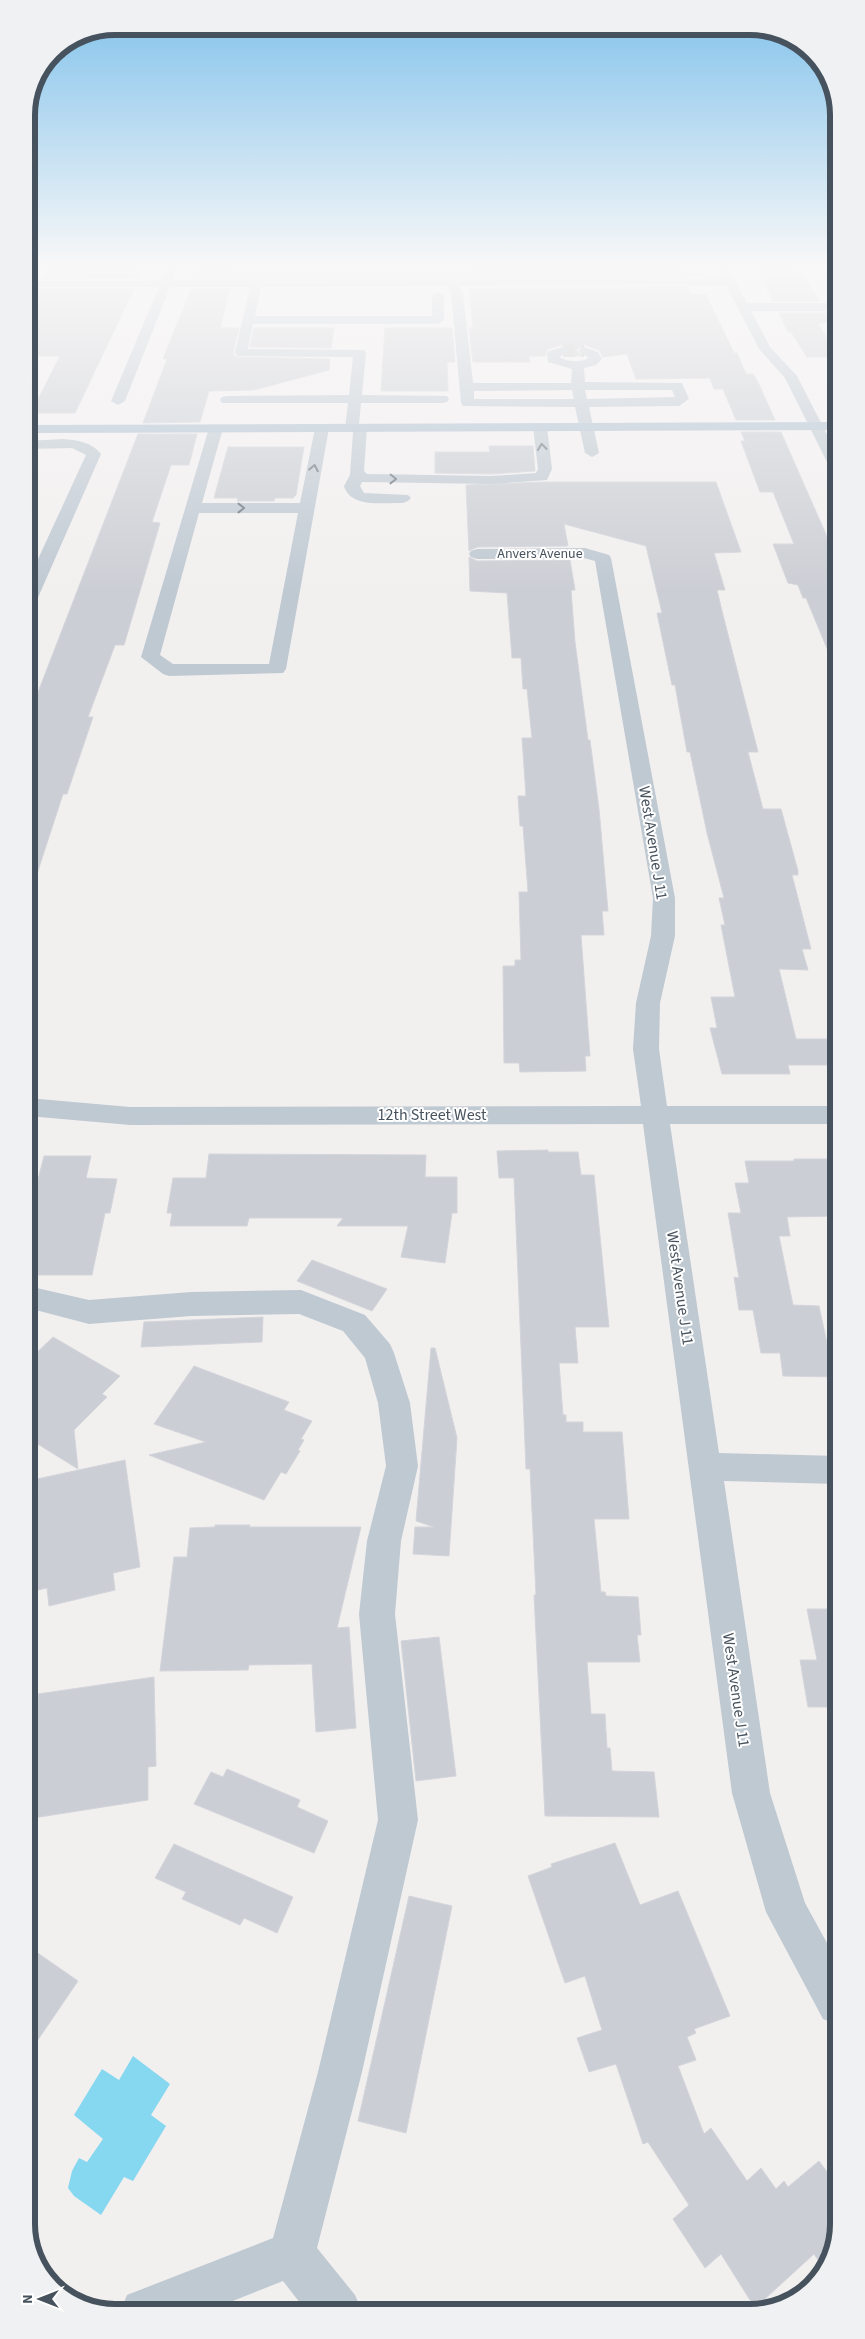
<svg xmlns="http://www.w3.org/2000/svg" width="865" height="2339" viewBox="0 0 865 2339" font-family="'Source Sans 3',sans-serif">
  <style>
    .education { fill: #e3e0e1 }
    .water { fill: #86d8f0 }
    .building { fill: #cbced4; stroke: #d3d5db }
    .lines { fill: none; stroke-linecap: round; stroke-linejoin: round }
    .minor-tunnel { stroke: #c7c8ca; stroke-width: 12; stroke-dasharray: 12 6; stroke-linecap: butt }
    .minor { fill: #bfc9d2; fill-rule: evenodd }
    .major { fill: #adbecf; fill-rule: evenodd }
    .oneway { stroke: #6a7680 }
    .labels { text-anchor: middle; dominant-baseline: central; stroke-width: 4; stroke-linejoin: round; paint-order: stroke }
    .far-street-label { font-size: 14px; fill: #46525d; stroke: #fff }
    .street-label { font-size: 16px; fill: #46525d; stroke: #fff }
    .rim { fill: none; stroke: #46525d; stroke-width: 6 }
  </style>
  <rect width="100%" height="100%" fill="#f2efef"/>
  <polygon class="education" points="193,264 702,264 708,276 188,277"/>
  <polygon class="water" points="133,2056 170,2084 151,2115 166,2126 133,2181 124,2177 101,2215 74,2196 68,2188 72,2171 79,2158 87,2162 103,2139 74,2115 102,2069 119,2080"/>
  <g class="building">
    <polygon points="200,264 237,264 233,278 195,278"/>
    <polygon points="467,264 675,264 671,267 680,267 684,277 468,278"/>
    <polygon points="49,266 109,267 145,266 139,278 41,279"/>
    <polygon points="756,268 794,268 796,271 800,271 820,301 773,301"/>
    <polygon points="688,287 691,294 706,295 734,353 737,353 746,374 753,374 758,382 775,420 736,420 723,389 714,389 710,378 636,379 627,354 603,357 599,350 585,345 576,350 583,356 564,356 571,350 562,345 548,349 545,356 529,356 530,362 473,362 469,328 473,328 469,288"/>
    <polygon points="34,289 134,289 75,413 31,413 60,356 27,356 27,299"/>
    <polygon points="191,289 230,289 220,328 239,328 233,353 235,357 330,359 329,370 254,390 209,391 200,422 143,423 167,359 163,359"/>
    <polygon points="779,313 829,313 835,322 818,323 836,353 836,357 807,357 791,332 788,332"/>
    <polygon points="254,328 334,328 331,348 250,347"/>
    <polygon points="385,328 452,328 455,362 447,362 448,391 381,391"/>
    <polygon points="741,432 781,432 825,532 836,563 836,670 806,598 803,598 798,585 788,583 773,544 794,544 773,492 760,492 741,441 745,441"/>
    <polygon points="138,434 197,434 189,465 171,465 152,522 160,523 124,645 115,645 88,717 93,717 67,794 63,794 33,886 27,885 28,718"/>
    <polygon points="489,446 533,446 535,471 492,474 435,473 435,452 490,452"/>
    <polygon points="228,447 304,447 296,495 293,498 275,498 274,501 237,501 238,498 214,498"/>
    <polygon points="543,482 716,482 741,552 714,553 725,590 717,590 722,611 758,752 748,752 763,809 781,809 798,871 798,875 792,875 811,949 802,949 808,970 779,969 796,1039 827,1039 835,1065 788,1065 790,1074 722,1074 710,1028 717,1028 711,997 735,997 721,925 725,925 719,898 724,898 707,833 690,752 687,752 675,685 672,685 657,613 662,613 646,546 564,524 568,546 477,547 469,551 466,485"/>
    <polygon points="469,557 477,561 570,560 575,590 571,590 575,642 588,740 590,740 599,809 608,911 602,911 604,935 581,935 590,1056 585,1056 586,1071 520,1072 519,1063 504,1063 503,966 515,966 515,960 521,960 519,892 528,892 523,826 520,826 518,796 526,796 522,738 532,738 527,689 523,689 521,658 512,658 507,593 470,591"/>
    <polygon points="548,1150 548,1152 578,1152 581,1175 594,1175 609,1327 575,1327 578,1363 559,1363 563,1415 566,1415 566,1422 583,1422 583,1432 622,1432 629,1519 594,1519 601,1592 605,1592 606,1596 638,1597 641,1635 637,1635 640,1662 587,1662 591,1714 605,1714 607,1748 610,1748 612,1771 654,1772 659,1817 545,1816 534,1595 536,1595 530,1469 526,1469 514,1178 499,1178 497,1151"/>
    <polygon points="209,1154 426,1155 425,1177 457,1177 457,1213 452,1213 445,1263 401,1257 408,1226 337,1226 343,1218 249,1218 247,1226 170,1226 172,1213 167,1213 173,1178 206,1178"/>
    <polygon points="44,1156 91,1156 86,1178 117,1179 110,1213 105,1213 92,1275 28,1275 28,1219"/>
    <polygon points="794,1159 832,1159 837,1179 837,1216 787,1217 790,1236 779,1236 793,1305 819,1306 829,1352 837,1354 838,1377 783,1376 780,1353 761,1353 753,1310 739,1310 734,1277 739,1278 728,1213 741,1213 735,1183 749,1183 745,1161 794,1161"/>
    <polygon points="312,1260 387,1289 372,1311 297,1281"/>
    <polygon points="263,1317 262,1342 141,1347 144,1322"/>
    <polygon points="53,1337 120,1376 102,1394 107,1397 74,1430 78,1469 28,1438 28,1361"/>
    <polygon points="431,1348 435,1348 457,1438 449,1556 413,1554 415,1527 434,1527 416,1521"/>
    <polygon points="194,1366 289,1402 284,1410 312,1421 301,1439 304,1440 298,1450 300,1451 286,1474 281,1472 264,1500 149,1455 206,1442 154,1424"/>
    <polygon points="125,1460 140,1567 113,1573 115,1590 49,1606 47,1588 33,1591 31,1577 28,1578 28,1496 38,1494 37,1479"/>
    <polygon points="215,1525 250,1525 249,1527 361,1527 337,1628 349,1627 356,1728 316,1732 312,1664 249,1665 248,1670 160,1671 174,1557 187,1557 190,1528 215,1527"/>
    <polygon points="807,1609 838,1609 838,1707 808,1707 800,1660 817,1660"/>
    <polygon points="439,1637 456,1776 416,1781 401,1641"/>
    <polygon points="154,1677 156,1766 148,1767 148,1800 33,1818 36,1783 29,1784 29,1728 37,1727 38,1694"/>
    <polygon points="227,1769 300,1800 297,1807 328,1821 314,1853 194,1804 211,1772 223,1777"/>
    <polygon points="615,1843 640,1905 678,1891 730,2016 694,2029 696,2033 687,2037 696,2060 678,2066 704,2134 711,2128 747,2181 761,2168 776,2189 784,2181 788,2187 819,2161 839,2188 839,2225 831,2249 818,2260 814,2254 755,2308 721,2254 705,2268 673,2219 689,2205 648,2142 643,2144 616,2064 589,2072 577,2038 602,2030 585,1976 565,1983 528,1876 552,1867 551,1864"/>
    <polygon points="174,1844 293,1897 277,1933 244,1918 240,1925 182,1899 186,1892 155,1878"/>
    <polygon points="409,1896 452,1906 406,2133 358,2121"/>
    <polygon points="29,1947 78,1981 29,2053"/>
  </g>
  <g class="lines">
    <g class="minor-tunnel">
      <polyline points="226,272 227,268"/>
      <polyline points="563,351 584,351"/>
    </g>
    <g class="minor">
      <path d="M 718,264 L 726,264 L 747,303 L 836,303 L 836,311 L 751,311 L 770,347 L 797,376 L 836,452 L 836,470 L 829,466 L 785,378 L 759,349 L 726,285 L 458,286 L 463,294 L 473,383 L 571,383 L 572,369 L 548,362 L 547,354 L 549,351 L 563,347 L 569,351 L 559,357 C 569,362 579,363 589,358 L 578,351 L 584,347 L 598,352 L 602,359 L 596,365 L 584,368 L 585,382 L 682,383 L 689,399 L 679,406 L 589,407 L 599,453 L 592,457 L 585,453 L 575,407 L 463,406 L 461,403 L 451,294 L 446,286 L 261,287 L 255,316 L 432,316 L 432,295 L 438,292 L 444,295 L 444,320 L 438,324 L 253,324 L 248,349 L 364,350 L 366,353 L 362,395 L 447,396 L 449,399 L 447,402 L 442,403 L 361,403 L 359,424 L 365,425 L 367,428 L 364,471 L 367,474 L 492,476 L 536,473 L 538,469 L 533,427 L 540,423 L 547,427 L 552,469 L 547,480 L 492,484 L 362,482 L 360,486 L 364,493 L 408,495 L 411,498 L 408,501 L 403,503 C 384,502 351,509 344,486 L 350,475 L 353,432 L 347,431 L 345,428 L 348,403 L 222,403 L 220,400 L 222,397 L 227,396 L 349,395 L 353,357 L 237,356 L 235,353 L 250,287 L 170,287 L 125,401 L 118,405 L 111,401 L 159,287 L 27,287 L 27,281 L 161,280 L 166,268 L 172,265 L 178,268 L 173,280 L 723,279 L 717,266 ZM 572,390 L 574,399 L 474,399 L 474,391 ZM 585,390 L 672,390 L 675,397 L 587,399 Z"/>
      <path d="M 216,424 L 223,428 L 202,503 L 300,503 L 315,428 L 322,424 L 329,428 L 286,669 L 283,673 L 169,676 L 163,674 L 141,657 L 209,428 ZM 199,513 L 298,513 L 269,664 L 173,664 L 160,655 Z"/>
      <path d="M 63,439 C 77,440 92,442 101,454 L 36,602 L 33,606 L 27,607 L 27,583 L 86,455 L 72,448 L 27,449 L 27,441 Z"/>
      <polygon points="585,548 609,555 611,558 675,898 675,936 660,1003 659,1049 667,1106 837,1106 837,1124 670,1124 719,1453 838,1456 838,1484 724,1481 770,1793 805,1903 838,1963 838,2025 823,2019 766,1912 732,1793 643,1124 130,1125 28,1116 28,1098 130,1107 641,1106 633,1049 636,1003 651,936 653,898 595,561 584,558 477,559 471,557 469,554 471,551 477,549"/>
      <polygon points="28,1286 89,1300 191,1292 301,1290 365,1315 390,1344 394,1353 410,1403 418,1466 401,1541 395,1614 418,1820 362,2072 317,2248 355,2295 362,2311 307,2312 283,2281 205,2312 120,2312 127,2295 273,2238 318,2072 378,1820 359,1614 367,1541 386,1466 378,1403 365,1358 343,1331 299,1314 191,1316 89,1324 28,1308"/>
    </g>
    <polygon class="major" points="836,422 836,430 27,433 27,425"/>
  </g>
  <defs><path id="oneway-chevron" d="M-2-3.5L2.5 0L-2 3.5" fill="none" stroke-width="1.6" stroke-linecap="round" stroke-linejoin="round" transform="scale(1.25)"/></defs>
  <g class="oneway">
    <use href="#oneway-chevron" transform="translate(542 447) rotate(-96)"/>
    <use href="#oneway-chevron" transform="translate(314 468) rotate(-79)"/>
    <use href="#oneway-chevron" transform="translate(393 479) rotate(1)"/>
    <use href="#oneway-chevron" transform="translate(241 508)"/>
  </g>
  <linearGradient id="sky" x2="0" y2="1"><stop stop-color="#81c2eb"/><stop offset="0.45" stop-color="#f9f8f8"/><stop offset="1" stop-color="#f9f8f8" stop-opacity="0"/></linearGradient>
  <rect width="865" height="592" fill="url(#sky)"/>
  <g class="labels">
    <g class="far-street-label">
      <text x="540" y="554">Anvers Avenue</text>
    </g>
    <g class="street-label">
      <text transform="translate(653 843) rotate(81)">West Avenue J 11</text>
      <text x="432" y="1115">12th Street West</text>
      <text transform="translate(680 1288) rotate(82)">West Avenue J 11</text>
      <text transform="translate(736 1690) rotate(82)">West Avenue J 11</text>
    </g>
  </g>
  <path d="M0 0H865V2339H0ZM115 35H750A80 80 0 0 1 830 115V2224A80 80 0 0 1 750 2304H115A80 80 0 0 1 35 2224V115A80 80 0 0 1 115 35Z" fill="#f0f1f2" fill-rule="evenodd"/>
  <path class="rim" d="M115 35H750A80 80 0 0 1 830 115V2224A80 80 0 0 1 750 2304H115A80 80 0 0 1 35 2224V115A80 80 0 0 1 115 35Z"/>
  <g transform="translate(40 2299) rotate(270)" stroke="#ffffff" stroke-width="4" paint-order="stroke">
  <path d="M0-4L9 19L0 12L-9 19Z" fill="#46525d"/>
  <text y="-8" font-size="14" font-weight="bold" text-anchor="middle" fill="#46525d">N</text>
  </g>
</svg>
